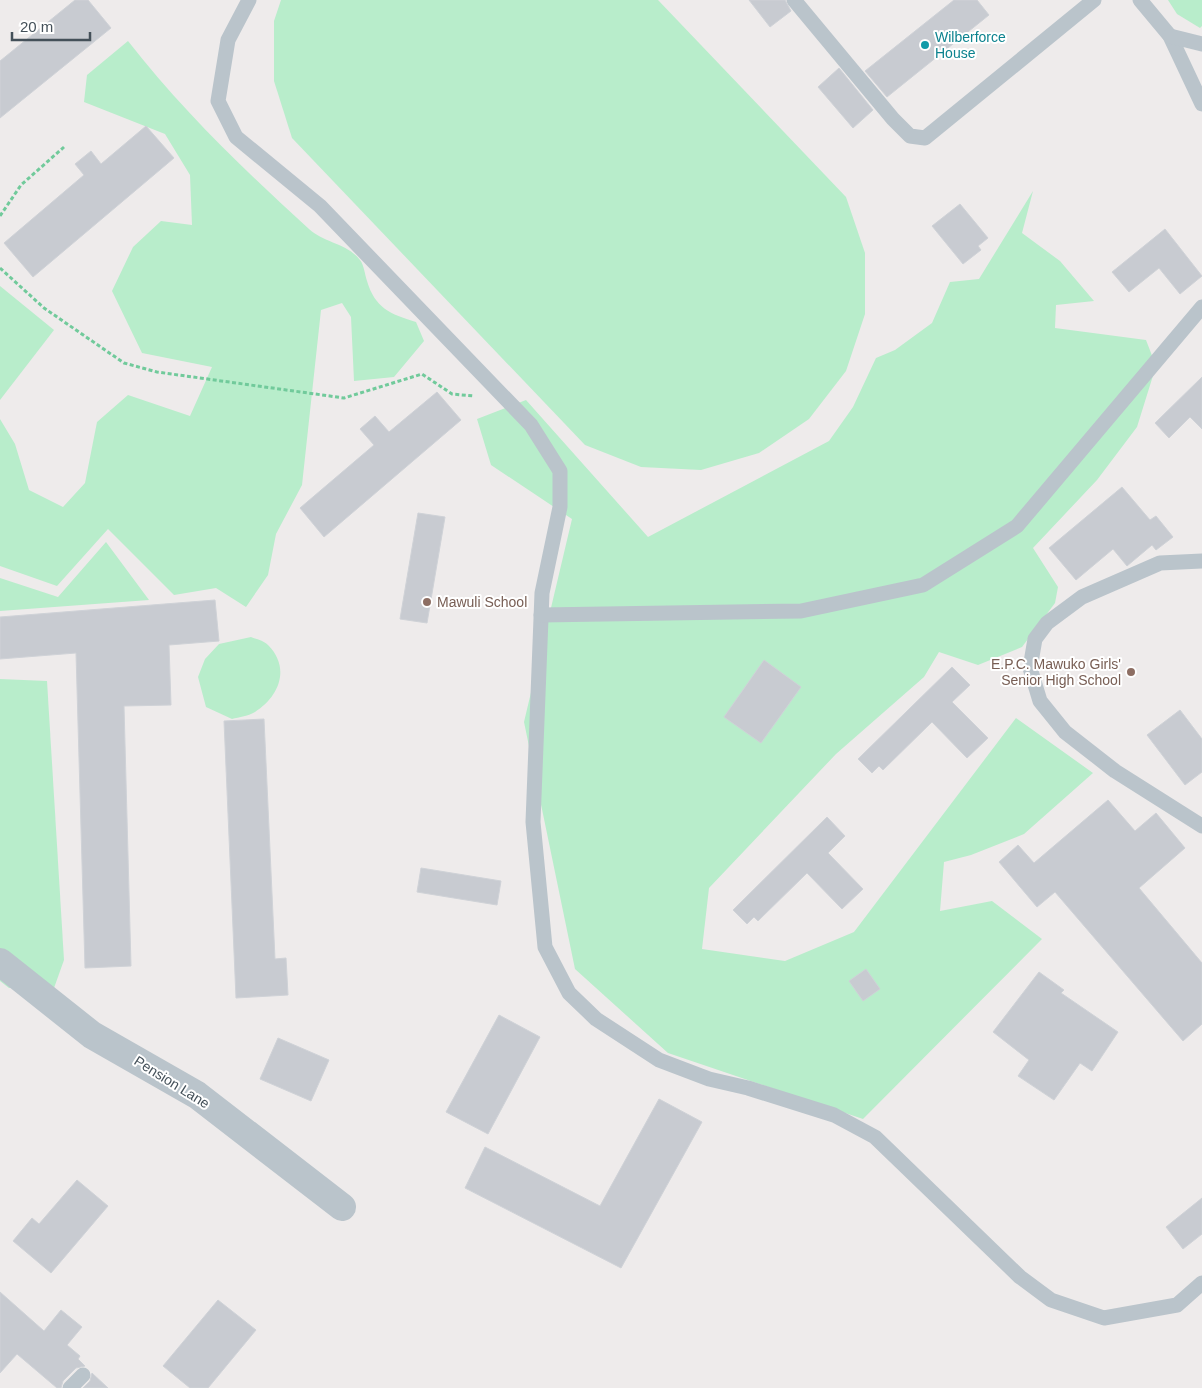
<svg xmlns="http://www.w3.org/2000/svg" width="1202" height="1388" viewBox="0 0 1202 1388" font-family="Arial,sans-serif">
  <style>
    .green { fill: #b8edcb }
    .building { fill: #c8cbd1; stroke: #cfd2d7 }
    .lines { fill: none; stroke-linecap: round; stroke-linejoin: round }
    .path { stroke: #71ca9b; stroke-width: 3; stroke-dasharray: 4 2.5; stroke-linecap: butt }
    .lane { stroke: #bac4cb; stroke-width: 15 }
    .street { stroke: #bac4cb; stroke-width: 28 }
    .culture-dot { fill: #0f9aa8; stroke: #fff; stroke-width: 2 }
    .education-dot { fill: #8d6e63; stroke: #fff; stroke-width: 2 }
    .labels { text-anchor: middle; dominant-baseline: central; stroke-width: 4; stroke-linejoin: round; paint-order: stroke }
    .culture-label { font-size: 14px; fill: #0d838f; stroke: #fff; text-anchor: start }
    .education-label { font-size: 14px; fill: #785e54; stroke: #fff; text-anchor: start }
    .street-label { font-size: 14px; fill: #445059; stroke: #fff }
  </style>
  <rect width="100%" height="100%" fill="#eeebeb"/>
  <g class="green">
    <polygon points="281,0 658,0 846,197 865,253 865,314 846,371 809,419 759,453 701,470 641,467 585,445 292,138 274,81 274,21"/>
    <polygon points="1168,0 1202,0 1202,26 1200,28 1177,14"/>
    <path d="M 128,41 C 182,110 244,170 309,229 C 324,243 347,243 360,260 C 364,265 365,275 367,281 C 375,308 390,314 416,322 L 424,341 L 394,377 L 354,381 L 351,317 L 342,303 L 321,310 L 302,485 L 276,534 L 268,575 L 246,607 L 216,588 L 174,595 L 108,529 L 57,586 L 0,566 L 0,419 L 15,444 L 29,490 L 63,507 L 85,483 L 97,422 L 128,395 L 190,416 L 212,367 L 142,353 L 112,291 L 133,247 L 161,221 L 192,225 L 190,175 L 165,134 L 84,102 L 87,75 Z"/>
    <polygon points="1033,191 1022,233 1060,261 1094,301 1056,305 1055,328 1146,340 1156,366 1137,427 1097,480 1033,548 1058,587 1055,603 1022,647 978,665 939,652 924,677 836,754 709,888 702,949 785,961 854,932 1016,718 1093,773 1024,834 971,855 944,862 940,911 992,901 1042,939 863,1119 668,1053 575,969 524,722 572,519 491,465 477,419 526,400 648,537 829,441 853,407 876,358 895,350 932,323 950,282 979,279"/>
    <polygon points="0,286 54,330 0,400"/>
    <polygon points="106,542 149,600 0,611 0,578 58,597"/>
    <path d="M 251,637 C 256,639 264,641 268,645 C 291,668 279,697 255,712 C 249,716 239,717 232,719 L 206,707 L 198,677 L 205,659 L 219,644 Z"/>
    <polygon points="0,679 47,681 64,960 54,988 9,988 0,981"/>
  </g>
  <g class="building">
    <polygon points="75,0 88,0 111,28 0,118 0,61"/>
    <polygon points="749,0 785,0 791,11 770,27"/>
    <polygon points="954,0 977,0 989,15 887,97 865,71"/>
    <polygon points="839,68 873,110 853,128 818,87"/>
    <polygon points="146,126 174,158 33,277 4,243 84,175 75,164 91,151 101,164"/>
    <polygon points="960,204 988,238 978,246 981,250 963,264 932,226"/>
    <polygon points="1165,229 1202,276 1180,294 1159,268 1129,292 1112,272"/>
    <polygon points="1202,377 1202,429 1190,417 1169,438 1155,423"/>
    <polygon points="437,392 461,420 324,537 300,508 374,445 360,429 375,416 389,432"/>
    <polygon points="1122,487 1150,520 1156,516 1173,537 1156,550 1152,545 1127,566 1113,549 1076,580 1049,548"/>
    <polygon points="418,513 445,517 427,623 400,619"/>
    <polygon points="215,600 219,641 169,645 171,705 124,706 131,966 85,968 76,653 0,659 0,617"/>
    <polygon points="764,660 801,687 761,743 724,717"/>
    <polygon points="952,667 970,685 952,702 988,738 967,758 932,722 883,770 879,766 872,773 858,759"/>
    <polygon points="1180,710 1202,739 1202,772 1185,785 1147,735"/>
    <polygon points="264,719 275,959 286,958 288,995 236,998 224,721"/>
    <polygon points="1108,800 1135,831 1156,813 1185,848 1139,888 1202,963 1202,1024 1183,1041 1055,892 1037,907 999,862 1018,845 1034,863"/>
    <polygon points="827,817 845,836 828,853 863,889 842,909 807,873 758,921 754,917 747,924 733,910"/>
    <polygon points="421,868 501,881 497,905 417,892"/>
    <polygon points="866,969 880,989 863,1001 849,981"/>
    <polygon points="1039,972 1064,990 1061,993 1118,1032 1092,1071 1080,1063 1054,1100 1018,1076 1029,1060 993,1032"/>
    <polygon points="499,1015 540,1037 488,1134 446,1112"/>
    <polygon points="278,1038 329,1060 311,1101 260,1079"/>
    <polygon points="659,1099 702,1122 621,1268 465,1188 485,1147 600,1206"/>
    <polygon points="77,1180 108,1206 51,1273 13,1241 32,1218 39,1224"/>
    <polygon points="1202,1198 1202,1234 1183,1249 1166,1227"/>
    <polygon points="0,1292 44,1331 61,1310 82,1327 67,1345 80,1356 78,1359 85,1366 76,1368 63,1381 61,1388 57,1388 17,1354 0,1373"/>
    <polygon points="218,1300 256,1330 208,1388 190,1388 163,1366"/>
    <polygon points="92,1373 108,1388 83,1388 90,1381"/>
  </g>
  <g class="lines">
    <g class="path">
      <polyline points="0,216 21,185 64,147"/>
      <polyline points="0,268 44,308 124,363 157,372 344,398 422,374 452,394 474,396"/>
    </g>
    <g class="lane">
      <polyline points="249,0 228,40 218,101 236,137 320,206 531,425 560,471 560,507 542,593 533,822 545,947 569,993 596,1019 659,1060 709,1079 748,1088 834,1115 875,1137 1020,1277 1051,1300 1104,1318 1177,1305 1202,1283"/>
      <polyline points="794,0 893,119 910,136 925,138 1094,0"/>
      <polyline points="1140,0 1170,36 1202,104"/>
      <polyline points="1170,36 1202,44"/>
      <polyline points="1202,561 1160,563 1082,597 1047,623 1035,639 1030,668 1040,701 1065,732 1115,771 1202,826"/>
      <polyline points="541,615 801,611 923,585 1017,526 1202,307"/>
      <polyline points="70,1388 83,1375"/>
    </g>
    <polyline class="street" points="0,962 92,1035 197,1095 342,1207"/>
  </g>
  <circle class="culture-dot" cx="925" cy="45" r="5"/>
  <g class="education-dot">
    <circle cx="427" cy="602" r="5"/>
    <circle cx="1131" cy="672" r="5"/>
  </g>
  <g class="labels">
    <g class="culture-label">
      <text x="935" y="37">Wilberforce<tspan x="935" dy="16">House</tspan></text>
    </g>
    <g class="education-label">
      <text x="437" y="602">Mawuli School</text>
      <text x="1121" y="664" text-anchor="end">E.P.C. Mawuko Girls'<tspan x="1121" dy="16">Senior High School</tspan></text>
    </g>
    <g class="street-label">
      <text transform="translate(172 1082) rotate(32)">Pension Lane</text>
    </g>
  </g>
  <path d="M12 32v8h78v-8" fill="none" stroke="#445059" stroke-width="2.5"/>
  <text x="20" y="32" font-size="15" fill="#445059" stroke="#ffffff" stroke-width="4" paint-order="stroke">20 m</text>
</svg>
